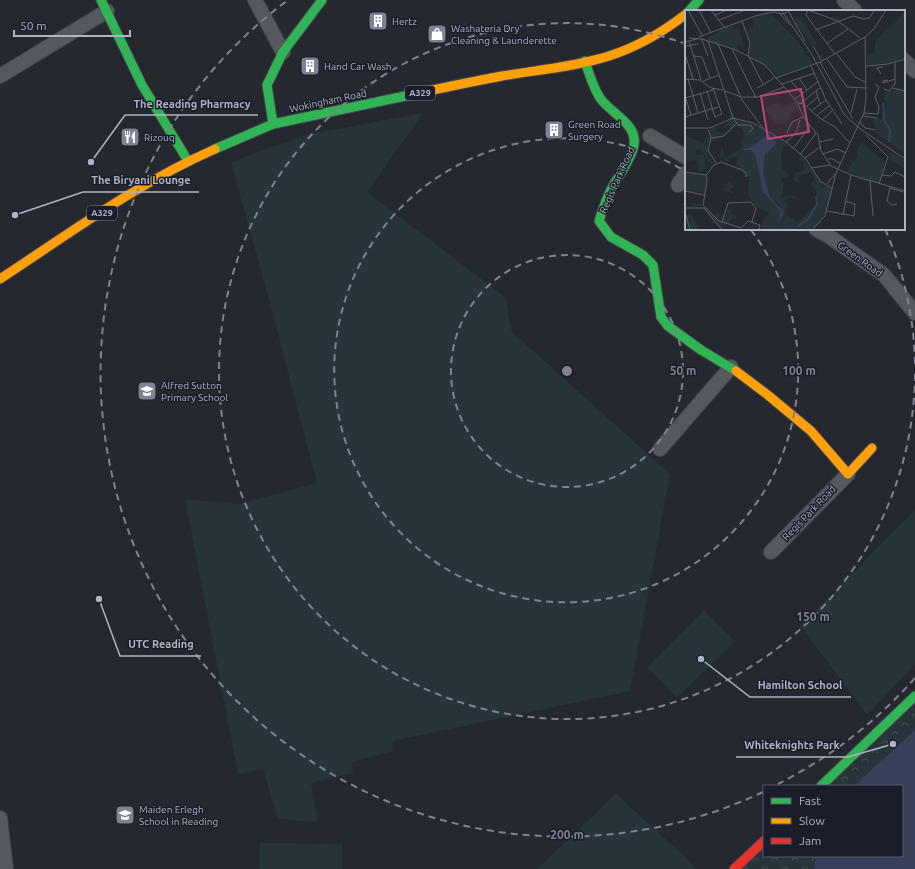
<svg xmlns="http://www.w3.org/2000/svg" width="915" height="869" viewBox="0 0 915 869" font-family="Ubuntu,sans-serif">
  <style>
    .green { fill: #273439 }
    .park { fill: url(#park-crowns) }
    .water { fill: #373f59 }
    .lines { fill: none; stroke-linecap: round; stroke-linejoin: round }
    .street-casing { stroke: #424349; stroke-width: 16 }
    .fast-casing { stroke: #43454d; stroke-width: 11 }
    .slow-casing { stroke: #43454d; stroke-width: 11 }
    .jam-casing { stroke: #43454d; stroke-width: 11 }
    .street { stroke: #55585f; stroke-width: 14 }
    .fast { stroke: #30b455; stroke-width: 9 }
    .slow { stroke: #ff9f0a; stroke-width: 9 }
    .jam { stroke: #e5322d; stroke-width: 9 }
    .ring { fill: none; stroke: #7f828f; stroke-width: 2; stroke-dasharray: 7 5 }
    .labels { text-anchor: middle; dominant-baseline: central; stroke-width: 3; stroke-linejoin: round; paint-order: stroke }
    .shield { fill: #1a1e2a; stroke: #828694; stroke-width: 1 }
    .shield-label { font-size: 9px; font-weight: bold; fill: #afb3c2 }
    .poi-label { font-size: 10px; fill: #afb3c2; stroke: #1a1e2a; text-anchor: start }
    .street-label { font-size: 10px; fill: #afb3c2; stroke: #1a1e2a }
    .inset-river { fill: none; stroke: #373f59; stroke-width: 2 }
    .inset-road { fill: none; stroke: #5d606a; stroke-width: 1 }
    .view { fill: #bc467a; fill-opacity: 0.15; stroke: #bc467a; stroke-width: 2 }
    .inset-edge { fill: none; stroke: #afb3c2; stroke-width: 2 }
    .centre { fill: #7f828f; stroke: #1a1e2a; stroke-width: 2 }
    .ring-label { font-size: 12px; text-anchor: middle; font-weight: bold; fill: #7f828f; stroke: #1a1e2a; stroke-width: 3; stroke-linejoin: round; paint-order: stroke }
    .leader { fill: none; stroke: #afb3c2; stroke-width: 1.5 }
    .callout-dot { fill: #afb3c2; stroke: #1a1e2a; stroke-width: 1.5 }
    .callout-label { font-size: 11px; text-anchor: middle; font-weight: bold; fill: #afb3c2; stroke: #1a1e2a; stroke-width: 3; stroke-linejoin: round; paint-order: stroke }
  </style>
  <defs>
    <pattern id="park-crowns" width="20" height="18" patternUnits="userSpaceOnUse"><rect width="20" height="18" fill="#273439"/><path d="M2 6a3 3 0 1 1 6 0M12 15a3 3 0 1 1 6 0" fill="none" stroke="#444f54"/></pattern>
  </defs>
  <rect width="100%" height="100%" fill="#262830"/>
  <g class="green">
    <polygon points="423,113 367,192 505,297 512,332 670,474 630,691 393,741 393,751 352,762 353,773 311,783 318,822 278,819 263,769 238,774 185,499 238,504 317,483 267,292 231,162 305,135"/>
    <polygon points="915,510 915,664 867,715 801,626"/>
    <polygon points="704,610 735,641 677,698 647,667"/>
    <polygon points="616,794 698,869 537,869"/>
    <polygon points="260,843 342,844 342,869 259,869"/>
  </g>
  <polygon class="park" points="915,701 915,869 741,869 764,846 764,856 902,856 902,786 827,786"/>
  <polygon class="water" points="915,730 915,869 814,869 816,856 902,856 902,786 854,786"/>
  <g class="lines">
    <g class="street-casing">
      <g id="street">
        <polyline points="255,0 283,52"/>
        <polyline points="844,0 855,11"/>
        <polyline points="904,60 915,71"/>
        <polyline points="0,76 107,11"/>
        <polyline points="650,136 686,157"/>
        <polyline points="678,185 686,173"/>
        <polyline points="816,229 830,237 884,275 915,313"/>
        <polyline points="660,449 731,367"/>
        <polyline points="771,552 848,474"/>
        <polyline points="0,818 6,869"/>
      </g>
    </g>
    <g class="fast-casing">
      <g id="fast">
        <polyline points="101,0 142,85 188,161"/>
        <polyline points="689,11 699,0"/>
        <path d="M 585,61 C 589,74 593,87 600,98 C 611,114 641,125 633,149 C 629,162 621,173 614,184 C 607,196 603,208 599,221 L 611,237 L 643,255 L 653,265 L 661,317 L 668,326 L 701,350 L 736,371"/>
        <polyline points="273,124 267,85 283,52 322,0"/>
        <polyline points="215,149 273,124 424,92"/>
        <polyline points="821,786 915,696"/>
      </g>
    </g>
    <g class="slow-casing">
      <g id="slow">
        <path d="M 424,92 C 450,86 476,81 502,76 C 537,70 574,67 609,56 C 637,47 663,32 686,14"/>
        <path d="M 0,279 C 70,233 138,183 215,149"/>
        <polyline points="736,371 769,396 811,431 848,474 872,448"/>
      </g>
    </g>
    <g class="jam-casing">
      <polyline id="jam" points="734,869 764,841"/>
    </g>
    <use href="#street" class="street"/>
    <use href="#fast" class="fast"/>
    <use href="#slow" class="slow"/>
    <use href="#jam" class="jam"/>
  </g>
  <g class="ring">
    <circle cx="567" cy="371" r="116"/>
    <path d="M751 230A232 232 0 1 1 685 171"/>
    <path d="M915 374A348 348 0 1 1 683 43M885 229A348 348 0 0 1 915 368"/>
    <path d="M915 678A464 464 0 0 1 778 784M763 792A464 464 0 0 1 288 0"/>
  </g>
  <defs>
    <g id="building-square" transform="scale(1)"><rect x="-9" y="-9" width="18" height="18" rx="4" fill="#7f828f" stroke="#1a1e2a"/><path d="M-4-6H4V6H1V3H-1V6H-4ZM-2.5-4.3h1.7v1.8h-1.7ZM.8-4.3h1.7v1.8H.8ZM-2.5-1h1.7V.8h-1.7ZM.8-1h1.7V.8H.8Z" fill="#fff"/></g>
    <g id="shop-square" transform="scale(1)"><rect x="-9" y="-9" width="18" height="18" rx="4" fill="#7f828f" stroke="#1a1e2a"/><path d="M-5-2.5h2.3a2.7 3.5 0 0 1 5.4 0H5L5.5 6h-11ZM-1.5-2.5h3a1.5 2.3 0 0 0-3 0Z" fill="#fff"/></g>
    <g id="restaurant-square" transform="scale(1)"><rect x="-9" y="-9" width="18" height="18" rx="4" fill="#7f828f" stroke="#1a1e2a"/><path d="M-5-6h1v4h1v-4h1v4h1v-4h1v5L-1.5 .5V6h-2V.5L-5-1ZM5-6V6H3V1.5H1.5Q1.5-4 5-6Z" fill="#fff"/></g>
    <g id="school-square" transform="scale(1)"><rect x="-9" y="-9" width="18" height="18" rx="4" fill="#7f828f" stroke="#1a1e2a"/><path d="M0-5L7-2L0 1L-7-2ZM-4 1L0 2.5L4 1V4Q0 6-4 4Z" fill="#fff"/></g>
  </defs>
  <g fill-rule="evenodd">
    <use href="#building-square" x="378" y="21"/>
    <use href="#shop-square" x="437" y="34"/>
    <use href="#building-square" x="310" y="66"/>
    <use href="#building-square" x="554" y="130"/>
    <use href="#restaurant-square" x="130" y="137"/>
    <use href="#school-square" x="147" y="391"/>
    <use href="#school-square" x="125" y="815"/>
  </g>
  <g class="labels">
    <g class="shield">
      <rect x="405" y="86" width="30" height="14" rx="3"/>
      <rect x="87" y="206" width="30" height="14" rx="3"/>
    </g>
    <g class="shield-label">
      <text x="420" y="93">A329</text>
      <text x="102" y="213">A329</text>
    </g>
    <g class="poi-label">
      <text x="392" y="21">Hertz</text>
      <text x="451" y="28">Washateria Dry<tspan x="451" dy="12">Cleaning &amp; Launderette</tspan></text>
      <text x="324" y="66">Hand Car Wash</text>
      <text x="568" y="124">Green Road<tspan x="568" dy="12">Surgery</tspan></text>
      <text x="144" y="137">Rizouq</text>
      <text x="161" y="385">Alfred Sutton<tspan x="161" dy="12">Primary School</tspan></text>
      <text x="139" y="809">Maiden Erlegh<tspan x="139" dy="12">School in Reading</tspan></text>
    </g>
    <g class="street-label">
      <text transform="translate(328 101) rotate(-12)">Wokingham Road</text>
      <text transform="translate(617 180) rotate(-66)">Regis Park Road</text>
      <text transform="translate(860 259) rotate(36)">Green Road</text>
      <text transform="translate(809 513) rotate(-46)">Regis Park Road</text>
    </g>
  </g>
  <g transform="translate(685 10)">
    <rect width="220" height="220" fill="#262830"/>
    <path d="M 220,0 L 204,19 L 216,45 L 220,42 L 220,47 L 204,53 L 182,55 L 182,45 L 190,42 L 190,32 ZM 115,7 L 126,24 L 132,34 L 126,35 L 109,10 ZM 111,91 L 114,100 L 110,98 L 100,114 L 89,114 L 85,104 L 80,101 L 82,97 L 94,92 L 96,98 ZM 188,109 L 202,109 L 220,113 L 220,144 L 190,122 ZM 19,144 L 21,159 L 14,161 L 10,145 ZM 43,171 L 49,176 L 45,180 L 49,182 L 49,184 L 33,179 L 40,180 L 37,174 L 43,174 ZM 41,199 L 47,200 L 45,205 L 50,203 L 52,208 L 49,210 L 47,208 L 44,213 L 52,217 L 40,213 L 43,208 Z" fill="#273439"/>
    <path d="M 211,80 L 220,82 L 220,114 L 196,109 L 200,99 L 199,83 ZM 47,109 L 51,114 L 38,126 L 32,125 L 30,128 L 35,130 L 27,132 L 24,119 L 31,117 L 34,122 L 39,122 L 45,119 L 44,116 L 39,119 L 38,116 ZM 22,126 L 26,128 L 21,134 L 24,144 L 21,146 L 27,151 L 28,154 L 26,155 L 19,143 L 19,130 ZM 37,136 L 40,148 L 58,137 L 55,145 L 44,149 L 43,152 L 39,150 L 40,148 L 34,147 ZM 117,146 L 139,175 L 134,179 L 141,176 L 146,179 L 142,201 L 133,215 L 124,220 L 75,220 L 78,210 L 100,186 L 112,186 L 107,192 L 109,189 L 106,187 L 99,191 L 104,196 L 100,198 L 101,204 L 113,212 L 131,194 L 131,180 L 126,173 L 130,169 L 126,163 L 111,166 L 116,174 L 109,170 L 110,164 L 120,159 L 117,151 L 113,150 ZM 0,191 L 2,196 L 8,196 L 7,193 L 17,194 L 31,209 L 30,204 L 34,203 L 33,210 L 36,212 L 40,204 L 42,205 L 41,215 L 37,219 L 17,196 L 0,197 ZM 9,198 L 2,200 L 2,205 L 7,205 L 15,220 L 6,220 L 2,209 L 1,199 Z" fill="#273439"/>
    <path d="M 48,14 L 50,19 L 54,18 L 59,38 L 53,35 L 53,40 L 20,29 ZM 206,142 L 220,151 L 220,159 L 203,149 Z" fill="#273439"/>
    <path d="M 220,1 L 220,42 L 216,45 L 197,29 ZM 86,4 L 111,29 L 128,54 L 93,66 L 82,56 L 64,46 L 66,34 L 62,20 L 69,17 L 68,7 ZM 50,110 L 68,114 L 103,135 L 98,137 L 96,144 L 97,158 L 104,166 L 96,168 L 96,172 L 99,172 L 97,187 L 101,204 L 94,218 L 89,214 L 92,201 L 83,207 L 84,202 L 73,198 L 63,185 L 64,168 L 51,155 L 59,123 ZM 0,125 L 20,134 L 19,143 L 15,139 L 11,140 L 11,150 L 2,151 L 4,155 L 0,150 ZM 176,132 L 200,152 L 194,173 L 162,162 L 167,152 L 160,148 L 170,151 L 173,144 L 171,142 ZM 0,163 L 20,165 L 20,183 L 0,181 Z" fill="#273439"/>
    <path d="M 84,124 L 92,133 L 80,144 L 78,162 L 85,188 L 98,201 L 98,205 L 92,214 L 96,202 L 78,182 L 70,144 L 66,140 L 57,140 L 64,138 Z" fill="#373f59"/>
    <path class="inset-river" d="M 198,93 L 199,110 L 205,120 L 204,132M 112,217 L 124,208 L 132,194 L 131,186"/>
    <path class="inset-road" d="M 3,0 L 17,25M 14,0 L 26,23M 26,0 L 39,17M 96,0 L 126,43 L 159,104 L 174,118 L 220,149M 123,0 L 153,11 L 175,28M 123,0 L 121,5 L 150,44M 104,2 L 120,31M 95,4 L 105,15M 30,5 L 42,0M 179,9 L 184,8 L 190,0M 34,10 L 60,0M 57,11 L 65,33 L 63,46M 130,20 L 168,6 L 179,9M 14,27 L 70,6 L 88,2 L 98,4 L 104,1M 4,28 L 17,29 L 51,40 L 80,55 L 112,92 L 119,108 L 133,125 L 136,141 L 146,156 L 166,165 L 220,181M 16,28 L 23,46M 4,31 L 16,70M 23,31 L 48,108 L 53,115 L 66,115 L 68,119 L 64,122M 0,32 L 12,29M 33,34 L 57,90 L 78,118M 141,34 L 163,19M 1,36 L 13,34M 128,36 L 137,51M 47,39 L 71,88M 151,43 L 170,67 L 180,72M 0,44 L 8,69M 9,46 L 17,47 L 25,68M 64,47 L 78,74M 142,49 L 162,77 L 181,78M 135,52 L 168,109M 126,56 L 141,90 L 157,114M 181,56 L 203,54 L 220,49M 196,64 L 192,58 L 198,57M 91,68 L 135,52 L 180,27M 114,68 L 122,80M 0,69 L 15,70 L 26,78 L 38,80M 3,69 L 13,103M 203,70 L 198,71 L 198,73 L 210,69M 18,71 L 34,65M 106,71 L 117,84M 97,74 L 130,63M 190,74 L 194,77 L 190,87 L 194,97 L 193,104M 72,78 L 91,67M 207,78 L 220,81M 199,79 L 204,81 L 210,74 L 210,53M 22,81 L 30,107 L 37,104 L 28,78M 40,81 L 56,87M 131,81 L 135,94M 15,83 L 23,110M 0,86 L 6,105M 57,87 L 73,87 L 99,77M 0,88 L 28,80M 110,89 L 134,71M 113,93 L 119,94 L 133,107 L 150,117 L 165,133M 116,93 L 136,77M 122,96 L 133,87M 126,101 L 141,90M 166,103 L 172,79M 179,103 L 193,104M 131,106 L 144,96M 178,106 L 192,108M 0,107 L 33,97M 48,108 L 68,113 L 101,132 L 121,149 L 135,171 L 148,179M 137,110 L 147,101M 175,112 L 180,118 L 190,120M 0,118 L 25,118 L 48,108M 23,120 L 26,128 L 23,140 L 31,153M 102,123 L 107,112 L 118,107M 181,125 L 203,147 L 194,174M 26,128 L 39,126 L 51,114M 101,132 L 111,123 L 115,110M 135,132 L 148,129M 108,139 L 125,116M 138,144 L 152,139 L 161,143M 115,145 L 131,123M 120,148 L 135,137M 143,150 L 146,148 L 156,154M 126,158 L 145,155M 0,162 L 21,165M 21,165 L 22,172 L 18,195 L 34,211 L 56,218 L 63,211 L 75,215 L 74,219 L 70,220M 21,165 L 29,155 L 36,152 L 57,160 L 61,163 L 61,167M 197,165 L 206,166 L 210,162 L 220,167M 185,171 L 188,206M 142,174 L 150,164M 205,177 L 202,191 L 207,195 L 212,194M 205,178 L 218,182M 0,181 L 19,185M 0,198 L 19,198 L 37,220M 142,201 L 169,206 L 170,194 L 160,191M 0,202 L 5,220M 158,205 L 166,165M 37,212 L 43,193 L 66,192 L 71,198 L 67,212M 127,220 L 140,206 L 151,163 L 179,103 L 181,89 L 180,27 L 189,19 L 201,0"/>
    <path class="view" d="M 116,79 L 124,122 L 83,129 L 76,86 Z"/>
    <rect width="220" height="220" class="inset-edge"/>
  </g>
  <circle cx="567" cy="371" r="6" class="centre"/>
  <g class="ring-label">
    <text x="683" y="375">50 m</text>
    <text x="799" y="375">100 m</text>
    <text x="813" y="621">150 m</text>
    <text x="567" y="839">200 m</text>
  </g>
  <path class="leader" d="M91 162L125 115H258M15 215L83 192H199M99 599L120 656H201M701 659L750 697H851M893 744L848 757H736"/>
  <g class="callout-dot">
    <circle cx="91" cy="162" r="4"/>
    <circle cx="15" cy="215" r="4"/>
    <circle cx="99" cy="599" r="4"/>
    <circle cx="701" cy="659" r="4"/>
    <circle cx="893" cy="744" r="4"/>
  </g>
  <g class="callout-label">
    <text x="192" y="108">The Reading Pharmacy</text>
    <text x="141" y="184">The Biryani Lounge</text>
    <text x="161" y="648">UTC Reading</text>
    <text x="800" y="689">Hamilton School</text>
    <text x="792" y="749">Whiteknights Park</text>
  </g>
  <rect x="763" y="785" width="140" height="72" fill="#1a1e2a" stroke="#565a67"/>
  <rect x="771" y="798" width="20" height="6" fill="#30b455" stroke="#565a67"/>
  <text x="799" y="805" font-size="12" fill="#afb3c2">Fast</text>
  <rect x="771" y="818" width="20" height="6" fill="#ff9f0a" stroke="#565a67"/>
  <text x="799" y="825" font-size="12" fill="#afb3c2">Slow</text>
  <rect x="771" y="838" width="20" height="6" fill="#e5322d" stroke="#565a67"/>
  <text x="799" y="845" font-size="12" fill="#afb3c2">Jam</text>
  <path d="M14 30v6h116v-6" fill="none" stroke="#afb3c2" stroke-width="2"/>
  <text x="20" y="30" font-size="12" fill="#afb3c2" stroke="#1a1e2a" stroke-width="3" paint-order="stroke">50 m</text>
</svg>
